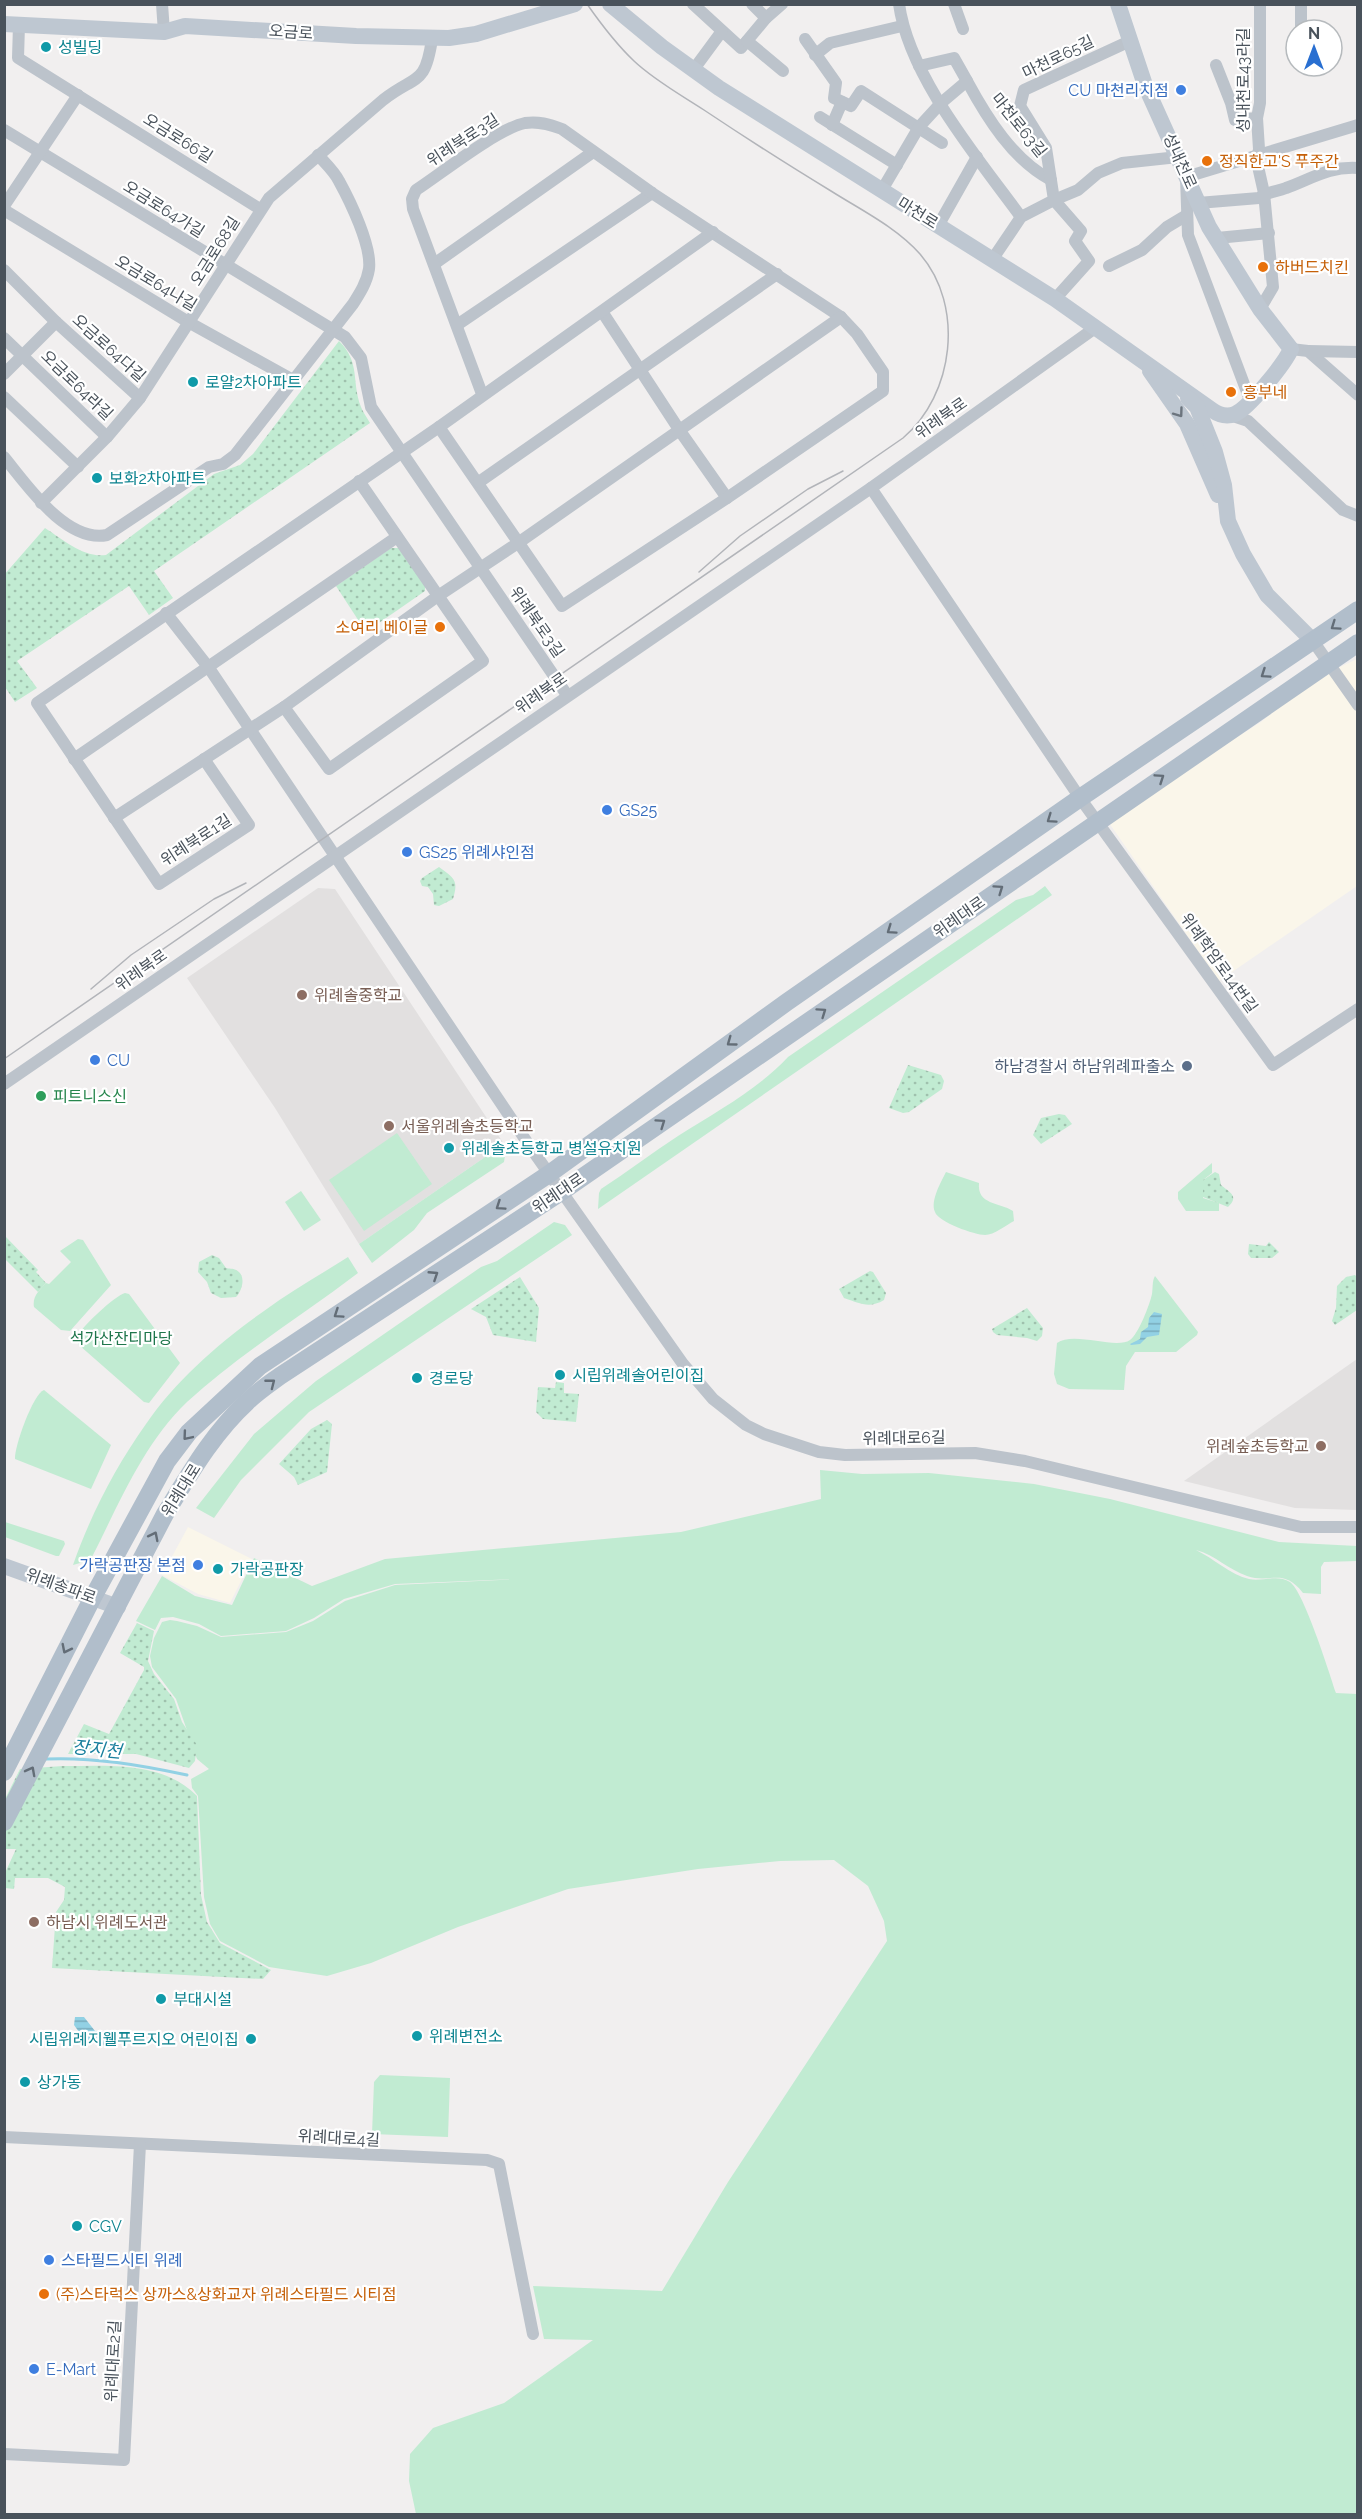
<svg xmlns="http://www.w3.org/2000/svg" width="1362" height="2519" viewBox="0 0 1362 2519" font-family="Raleway,'Noto Sans KR',sans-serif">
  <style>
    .commercial { fill: #faf6ea }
    .education { fill: #e2e0e0 }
    .green { fill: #c1ebd2 }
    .park { fill: url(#park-dots) }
    .water { fill: url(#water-rules) }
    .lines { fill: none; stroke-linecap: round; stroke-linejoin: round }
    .stream { stroke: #92d1e4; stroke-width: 3 }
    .street { stroke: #bcc3cb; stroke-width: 12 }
    .secondary { stroke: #bec7d1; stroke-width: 16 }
    .primary { stroke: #b1becb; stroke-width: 18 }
    .tram { stroke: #b2b4b9; stroke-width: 1.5 }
    .oneway { stroke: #6c757e }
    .oneway2 { stroke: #636d77 }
    .culture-dot { fill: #0f9aa8; stroke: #fff; stroke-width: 2 }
    .shop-dot { fill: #3f7fe0; stroke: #fff; stroke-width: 2 }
    .food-dot { fill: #e8710a; stroke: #fff; stroke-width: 2 }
    .education-dot { fill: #8d6e63; stroke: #fff; stroke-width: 2 }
    .service-dot { fill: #5c6f8a; stroke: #fff; stroke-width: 2 }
    .leisure-dot { fill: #2e9e5b; stroke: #fff; stroke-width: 2 }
    .labels { text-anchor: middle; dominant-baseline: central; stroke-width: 4.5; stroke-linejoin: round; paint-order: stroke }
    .street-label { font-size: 16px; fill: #49525b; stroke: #fff }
    .culture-label { font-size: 16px; fill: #0d838f; stroke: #fff; text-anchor: start }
    .shop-label { font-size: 16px; fill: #366cbe; stroke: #fff; text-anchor: start }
    .food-label { font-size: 16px; fill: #c56008; stroke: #fff; text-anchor: start }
    .education-label { font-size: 16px; fill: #785e54; stroke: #fff; text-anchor: start }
    .service-label { font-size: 16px; fill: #4e5e75; stroke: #fff; text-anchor: end }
    .leisure-label { font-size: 16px; fill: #27864d; stroke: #fff; text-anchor: start }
    .park-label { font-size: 16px; fill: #1f764c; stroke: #fff }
    .water-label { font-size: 18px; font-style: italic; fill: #197f9d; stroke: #fff }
  </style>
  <defs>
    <pattern id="park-dots" width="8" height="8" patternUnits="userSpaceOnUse" patternTransform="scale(1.5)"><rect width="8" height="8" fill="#c1ebd2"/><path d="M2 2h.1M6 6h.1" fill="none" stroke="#9fc1ad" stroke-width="1.8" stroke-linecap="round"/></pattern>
    <pattern id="water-rules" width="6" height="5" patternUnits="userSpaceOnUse" patternTransform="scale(1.5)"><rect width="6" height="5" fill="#92d1e4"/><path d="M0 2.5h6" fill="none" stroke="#79acbc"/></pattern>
  </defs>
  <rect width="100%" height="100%" fill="#f1efef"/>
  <g class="commercial">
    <polygon points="1357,659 1357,886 1219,981 1107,820 1261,722 1290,699 1338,668"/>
    <polygon points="188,1527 252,1559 230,1603 198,1594 162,1575"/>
  </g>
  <g class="education">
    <polygon points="318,888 335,889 504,1144 359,1244 275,1108 187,978"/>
    <polygon points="1357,1359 1357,1510 1295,1508 1184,1481"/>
  </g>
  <g class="green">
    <path d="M 1045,886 L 1052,895 L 598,1209 L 599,1193 L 601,1189 C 627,1172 652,1153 678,1136 C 717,1111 756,1091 788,1057 L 1016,900 L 1033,895 Z"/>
    <polygon points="397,1133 432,1184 364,1231 329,1180"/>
    <polygon points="504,1144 506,1149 504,1162 427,1213 414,1230 372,1263 359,1244"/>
    <polygon points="1212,1163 1212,1173 1203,1180 1203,1198 1219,1203 1219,1211 1186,1211 1178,1199 1178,1192"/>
    <path d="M 946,1172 L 979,1183 C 977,1205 999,1202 1013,1211 L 1014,1221 C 1006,1225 994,1235 985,1235 C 975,1235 938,1222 935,1212 C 930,1201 941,1182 946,1172 Z"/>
    <polygon points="301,1191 321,1220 304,1231 285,1202"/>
    <polygon points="554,1222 565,1225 572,1235 309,1412 241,1480 214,1518 196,1508 254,1434 316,1381 481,1267 497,1261"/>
    <path d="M 78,1239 L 83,1240 L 111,1285 L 70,1331 L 61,1330 L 34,1307 C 32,1296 40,1290 46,1283 L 49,1284 L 71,1262 L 60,1251 Z"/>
    <path d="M 348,1257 L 358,1273 C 302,1316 239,1354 187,1402 C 143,1444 119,1504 92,1557 L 87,1561 L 73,1565 C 90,1516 116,1466 146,1424 C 176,1380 221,1341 264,1311 C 291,1291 320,1275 348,1257 Z"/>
    <path d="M 1155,1276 L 1198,1332 L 1197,1335 L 1176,1352 L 1135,1352 L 1126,1366 L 1124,1390 L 1069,1389 L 1057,1384 L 1054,1374 L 1057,1343 C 1074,1331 1116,1350 1130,1340 C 1138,1335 1150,1304 1152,1294 C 1153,1288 1152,1281 1155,1276 Z"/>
    <path d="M 125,1293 L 129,1294 L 180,1363 L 149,1403 L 144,1402 L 79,1345 C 77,1341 76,1340 78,1336 C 81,1327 116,1295 125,1293 Z"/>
    <path d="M 44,1390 L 111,1445 L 91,1489 L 15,1459 C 14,1447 33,1394 44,1390 Z"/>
    <path d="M 820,1470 L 862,1474 L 929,1473 L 1034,1484 L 1110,1499 L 1279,1542 L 1357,1546 L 1357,1561 L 1324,1562 L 1321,1567 L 1321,1594 L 1303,1593 C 1283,1567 1271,1584 1247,1576 C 1229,1570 1215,1555 1196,1550 C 1213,1558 1231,1575 1249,1579 C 1262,1582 1277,1574 1290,1582 C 1304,1592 1329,1672 1336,1693 L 1357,1694 L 1357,2514 L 416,2514 L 409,2481 L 410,2454 L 433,2428 L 504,2403 L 593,2340 L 544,2339 L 533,2286 L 662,2291 L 728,2182 L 887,1941 L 884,1921 L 868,1886 L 834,1860 L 780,1861 L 698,1869 L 568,1889 L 458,1927 L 371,1963 L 327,1976 L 269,1967 L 220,1941 L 210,1924 L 204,1897 L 198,1796 L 192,1788 L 191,1779 L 209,1769 L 197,1759 L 176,1699 L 152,1667 L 150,1656 L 154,1638 L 162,1622 L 170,1620 L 177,1621 L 197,1626 L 221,1637 L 286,1632 L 313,1621 L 345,1601 L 395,1585 L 518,1579 L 395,1584 L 344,1599 L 314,1618 L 286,1631 L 221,1636 L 199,1624 L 173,1617 L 161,1618 L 155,1630 L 136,1621 L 162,1576 L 195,1596 L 232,1605 L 254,1558 L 312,1586 L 385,1559 L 681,1532 L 821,1499 Z"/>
    <polygon points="5,1522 64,1541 65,1544 59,1556 56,1556 5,1537"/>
    <polygon points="380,2075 450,2078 448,2137 372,2134 374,2082"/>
  </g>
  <g class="park">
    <path d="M 339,341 C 361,363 351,381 361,407 C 363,412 367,418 370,423 L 154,571 L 173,598 L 149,615 L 129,586 L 17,661 L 37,688 L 15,702 L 5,687 L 4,575 L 45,528 C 64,540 83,558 106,555 L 214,474 L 240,465 L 253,454 Z"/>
    <polygon points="391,548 400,548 425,583 425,591 366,632 336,586"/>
    <path d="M 439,867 C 454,878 459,880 453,899 L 439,906 L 434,905 L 433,894 L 428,887 L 422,886 L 420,881 L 422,878 Z"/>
    <polygon points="908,1065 941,1075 944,1081 942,1089 909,1112 903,1113 889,1108"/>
    <polygon points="1059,1114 1065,1115 1072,1124 1041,1144 1033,1135 1041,1118"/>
    <path d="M 1215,1172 L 1219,1174 L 1221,1185 C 1229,1192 1240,1196 1228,1207 L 1203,1197 L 1203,1180 Z"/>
    <polygon points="5,1236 38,1270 36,1272 46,1283 38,1292 5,1259"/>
    <polygon points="1269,1242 1279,1252 1272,1258 1251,1258 1248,1254 1249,1244 1266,1246"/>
    <path d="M 212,1255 L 219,1258 L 226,1268 C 229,1269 233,1268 236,1270 C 247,1275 242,1291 236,1297 L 221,1298 L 211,1293 L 207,1282 L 198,1272 L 199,1262 Z"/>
    <path d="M 870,1271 L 873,1272 L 886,1293 L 884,1300 C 869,1309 859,1303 844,1298 L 839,1289 Z"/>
    <polygon points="1355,1275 1357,1277 1357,1310 1335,1325 1332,1321 1336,1308 1337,1286 1346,1277"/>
    <polygon points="520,1277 539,1308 536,1342 493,1335 486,1317 471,1309"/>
    <polygon points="1027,1308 1043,1328 1042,1336 1037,1341 1027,1338 997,1335 993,1332 992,1329"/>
    <polygon points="556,1382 564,1383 564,1393 579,1394 576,1422 543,1419 536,1412 538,1387 555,1388"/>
    <polygon points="327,1420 332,1424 327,1472 298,1485 294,1477 279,1464 311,1429"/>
    <polygon points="137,1623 154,1631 148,1661 154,1674 174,1699 182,1722 197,1745 195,1761 189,1768 136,1754 68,1754 84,1724 109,1734 144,1670 144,1667 120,1653"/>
    <path d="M 63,1766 C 109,1766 163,1761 197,1796 L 201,1895 L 207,1922 L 220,1943 L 271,1970 L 263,1979 L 52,1968 L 56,1912 L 64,1900 L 65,1887 L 48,1878 L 15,1878 L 14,1889 L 5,1888 L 5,1873 L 16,1849 L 5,1849 L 5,1799 L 20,1769 Z"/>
  </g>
  <g class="water">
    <polygon points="1154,1312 1162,1314 1159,1335 1147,1337 1140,1344 1131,1345 1130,1344 1140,1339 1141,1332 1148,1327 1149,1318"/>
    <path d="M 75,2017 L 84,2017 L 95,2031 L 122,2032 L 127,2035 C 108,2054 87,2045 74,2025 Z"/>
  </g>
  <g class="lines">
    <path class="stream" d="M 46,1759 C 94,1757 140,1765 187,1775"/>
    <g class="street">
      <polyline points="162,4 164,32"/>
      <polyline points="693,4 741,48 766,18 782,4"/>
      <polyline points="752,4 766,18"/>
      <path d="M 899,4 C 909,77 978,158 1021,217"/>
      <polyline points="954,4 963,29"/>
      <polyline points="19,25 18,58 260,209"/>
      <polyline points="1301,30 1301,4"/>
      <polyline points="805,39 836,83 834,98 851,106 861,91 942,143"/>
      <polyline points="747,41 783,71"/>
      <polyline points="815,55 830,43 902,26"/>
      <polyline points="1216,65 1231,103 1235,120 1257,118"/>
      <polyline points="919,66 954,58 967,81"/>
      <polyline points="694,69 722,31"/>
      <polyline points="820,117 897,165"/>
      <polyline points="832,125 842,102"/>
      <polyline points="4,130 345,337 361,358 371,407 567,695"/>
      <path d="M 882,190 L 919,127 L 941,103 L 967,81 C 987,118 1013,160 1051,180"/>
      <path d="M 1198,203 L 1259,198 C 1268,191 1276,192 1286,188 C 1311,179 1329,166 1358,168"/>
      <polyline points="4,206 78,95"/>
      <polyline points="4,210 190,323 293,380"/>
      <polyline points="938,226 977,157"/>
      <polyline points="1217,238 1269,233"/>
      <polyline points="992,260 1021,217 1054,200 1046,148 1020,106 1024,90 1130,41"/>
      <polyline points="434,264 593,152"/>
      <polyline points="1109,266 1142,250 1167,227 1187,215"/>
      <polyline points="4,270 56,322 140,398"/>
      <polyline points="1055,299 1089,261 1075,241 1081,231 1054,200 1078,190 1098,173 1122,163 1178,157"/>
      <polyline points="1260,309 1273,287 1264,193 1257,162 1259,149 1257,118 1260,103 1260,4"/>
      <polyline points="603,313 680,431 727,498"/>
      <polyline points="457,325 652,193"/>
      <polyline points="4,338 107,437"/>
      <polyline points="1291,349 1308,351 1358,395"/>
      <polyline points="1308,351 1358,352"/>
      <polyline points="4,374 56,322"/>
      <polyline points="4,397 78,467"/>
      <polyline points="1250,400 1188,235 1186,177 1358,125"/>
      <polyline points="1230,415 1248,421 1343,510 1358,516"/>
      <path d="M 439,427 L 562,606 L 727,498 L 883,391 L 883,372 L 857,334 L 841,317 L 652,193 L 562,129 C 549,124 538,121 525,123 C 497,129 442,173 416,190 L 412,199 L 413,209 L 482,394"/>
      <path d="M 4,457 C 27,485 66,543 107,535 L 209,467 L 223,464 L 235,455 L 353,304 C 360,293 367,282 369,269 C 372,246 350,201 339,181 C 334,171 325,163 318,155"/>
      <polyline points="479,482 777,274"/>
      <polyline points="871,488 1080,798 1273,1065 1358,1009"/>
      <path d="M 41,503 L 107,437 L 140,398 L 269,198 L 383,100 C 416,74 425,87 432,39"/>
      <polyline points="166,613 209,668 533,1151 683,1364 713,1399 746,1425 764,1434 819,1452 845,1455 975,1453 1025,1461 1301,1527 1358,1527"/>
      <polyline points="1313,641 1358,705"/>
      <polyline points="284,707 329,769 483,661 359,481"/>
      <polyline points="74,759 397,537"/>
      <polyline points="204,759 249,825 159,884 37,703 439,427 713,232"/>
      <polyline points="114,818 284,707 438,596 518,543 841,317"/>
      <polyline points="4,1084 871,488 1095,328"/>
      <polyline points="4,2137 487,2160 499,2164 533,2334"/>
      <polyline points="4,2454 124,2460 140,2144"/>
    </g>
    <g class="secondary">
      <path d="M 610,4 L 662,47 L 719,88 L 1055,299 L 1212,410 C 1219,415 1227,417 1235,414 C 1249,408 1285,363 1291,349 L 1260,309 L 1209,227 L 1145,85 L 1118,4"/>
      <polyline points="4,24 164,32 185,26 356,36 449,38 476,34 575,4"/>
      <polyline points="1150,371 1187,424 1218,495"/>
      <polyline points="1188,398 1197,407 1215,452 1224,485 1228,521 1243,554 1267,595 1313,641"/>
      <polyline points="4,1566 118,1607"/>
    </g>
    <g class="primary">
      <polyline points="4,1772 93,1597 167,1461 189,1432 260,1366 549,1174 787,1002 1080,798 1358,610"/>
      <path d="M 4,1822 L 165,1514 C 189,1475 213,1433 247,1402 C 257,1392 269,1384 280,1376 L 561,1192 L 1358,643"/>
    </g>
    <g class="tram">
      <polyline points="699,572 740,536 808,489 843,471"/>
      <polyline points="91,989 131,955 214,899 246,883"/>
      <path d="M 4,1059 L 903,438 C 954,395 965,306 920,254 C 896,227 861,210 831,191 C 788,165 746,138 704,110 C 681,95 654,80 634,61 C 616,44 601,24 587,4"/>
    </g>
  </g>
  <defs><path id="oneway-chevron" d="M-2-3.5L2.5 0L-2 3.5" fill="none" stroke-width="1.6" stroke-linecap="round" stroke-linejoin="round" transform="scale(1.5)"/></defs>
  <use class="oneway" href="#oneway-chevron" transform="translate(1179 413) rotate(54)"/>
  <g class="oneway2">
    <use href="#oneway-chevron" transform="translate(1335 626) rotate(145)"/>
    <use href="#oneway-chevron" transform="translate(1265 674) rotate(146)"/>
    <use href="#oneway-chevron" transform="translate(1160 778) rotate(-34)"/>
    <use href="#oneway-chevron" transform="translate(1051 819) rotate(145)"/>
    <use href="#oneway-chevron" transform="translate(999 889) rotate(-35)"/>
    <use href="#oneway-chevron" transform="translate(891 930) rotate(145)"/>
    <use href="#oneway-chevron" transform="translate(822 1012) rotate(-35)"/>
    <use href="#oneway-chevron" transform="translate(731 1042) rotate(144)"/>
    <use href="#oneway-chevron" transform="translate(661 1123) rotate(-35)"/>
    <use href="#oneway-chevron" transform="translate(500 1206) rotate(146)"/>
    <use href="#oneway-chevron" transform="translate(434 1275) rotate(-33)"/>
    <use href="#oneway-chevron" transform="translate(338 1314) rotate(146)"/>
    <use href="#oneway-chevron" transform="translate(271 1383) rotate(-38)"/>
    <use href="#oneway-chevron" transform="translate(187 1436) rotate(130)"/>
    <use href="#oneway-chevron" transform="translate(154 1536) rotate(-63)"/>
    <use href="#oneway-chevron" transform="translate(66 1649) rotate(117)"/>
    <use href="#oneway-chevron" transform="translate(31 1771) rotate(-62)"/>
  </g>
  <g class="culture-dot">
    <circle cx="46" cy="47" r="6"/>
    <circle cx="193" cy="382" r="6"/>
    <circle cx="97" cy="478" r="6"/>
    <circle cx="449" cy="1148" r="6"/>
    <circle cx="560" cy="1375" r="6"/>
    <circle cx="417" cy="1378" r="6"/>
    <circle cx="218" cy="1569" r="6"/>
    <circle cx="161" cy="1999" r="6"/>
    <circle cx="417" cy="2036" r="6"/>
    <circle cx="251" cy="2039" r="6"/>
    <circle cx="25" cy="2082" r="6"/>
    <circle cx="77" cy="2226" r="6"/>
  </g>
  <g class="shop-dot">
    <circle cx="1181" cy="90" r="6"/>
    <circle cx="607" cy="810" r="6"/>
    <circle cx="407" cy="852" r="6"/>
    <circle cx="95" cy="1060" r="6"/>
    <circle cx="198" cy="1565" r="6"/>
    <circle cx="49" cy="2260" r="6"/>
    <circle cx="34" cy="2369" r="6"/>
  </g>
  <g class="food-dot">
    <circle cx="1207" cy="161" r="6"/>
    <circle cx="1263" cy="267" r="6"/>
    <circle cx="1231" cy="392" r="6"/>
    <circle cx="440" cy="627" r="6"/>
    <circle cx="44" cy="2294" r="6"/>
  </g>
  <g class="education-dot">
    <circle cx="302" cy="995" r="6"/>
    <circle cx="389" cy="1126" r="6"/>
    <circle cx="1321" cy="1446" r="6"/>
    <circle cx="34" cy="1922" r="6"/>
  </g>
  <circle class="service-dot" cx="1187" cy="1066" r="6"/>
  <circle class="leisure-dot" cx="41" cy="1096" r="6"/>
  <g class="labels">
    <g class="street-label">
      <text transform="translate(291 32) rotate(4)">오금로</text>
      <text transform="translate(1058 57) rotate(-26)">마천로65길</text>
      <text transform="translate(1243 80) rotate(-90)">성내천로43라길</text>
      <text transform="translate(1019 125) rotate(51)">마천로63길</text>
      <text transform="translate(178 138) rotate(32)">오금로66길</text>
      <text transform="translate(463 140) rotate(-33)">위례북로3길</text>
      <text transform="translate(1180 161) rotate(66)">성내천로</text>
      <text transform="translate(164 209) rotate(32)">오금로64가길</text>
      <text transform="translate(918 213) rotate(32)">마천로</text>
      <text transform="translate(215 251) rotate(-58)">오금로68길</text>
      <text transform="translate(156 283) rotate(31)">오금로64나길</text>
      <text transform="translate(109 348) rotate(42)">오금로64다길</text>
      <text transform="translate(77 385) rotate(44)">오금로64라길</text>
      <text transform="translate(941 418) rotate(-35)">위례북로</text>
      <text transform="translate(537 622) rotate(55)">위례북로3길</text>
      <text transform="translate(541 693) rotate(-35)">위례북로</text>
      <text transform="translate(196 840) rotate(-33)">위례북로1길</text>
      <text transform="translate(959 917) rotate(-35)">위례대로</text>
      <text transform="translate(1219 963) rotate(54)">위례학암로14번길</text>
      <text transform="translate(141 970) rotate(-35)">위례북로</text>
      <text transform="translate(558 1193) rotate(-34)">위례대로</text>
      <text transform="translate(904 1438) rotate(-1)">위례대로6길</text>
      <text transform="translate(181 1490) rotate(-58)">위례대로</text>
      <text transform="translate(61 1586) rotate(20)">위례송파로</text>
      <text transform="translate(339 2138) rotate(3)">위례대로4길</text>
      <text transform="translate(113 2361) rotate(-87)">위례대로2길</text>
    </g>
    <g class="culture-label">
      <text x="58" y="47">성빌딩</text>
      <text x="205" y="382">로얄2차아파트</text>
      <text x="109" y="478">보화2차아파트</text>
      <text x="461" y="1148">위례솔초등학교 병설유치원</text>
      <text x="572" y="1375">시립위례솔어린이집</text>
      <text x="429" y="1378">경로당</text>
      <text x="230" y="1569">가락공판장</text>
      <text x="173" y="1999">부대시설</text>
      <text x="429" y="2036">위례변전소</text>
      <text x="239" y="2039" text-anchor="end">시립위례지웰푸르지오 어린이집</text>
      <text x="37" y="2082">상가동</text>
      <text x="89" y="2226">CGV</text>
    </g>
    <g class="shop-label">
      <text x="1169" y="90" text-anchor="end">CU 마천리치점</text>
      <text x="619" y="810">GS25</text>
      <text x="419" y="852">GS25 위례샤인점</text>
      <text x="107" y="1060">CU</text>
      <text x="186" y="1565" text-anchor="end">가락공판장 본점</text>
      <text x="61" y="2260">스타필드시티 위례</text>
      <text x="46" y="2369">E-Mart</text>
    </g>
    <g class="food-label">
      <text x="1219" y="161">정직한고'S 푸주간</text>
      <text x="1275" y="267">하버드치킨</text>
      <text x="1243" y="392">흥부네</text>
      <text x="428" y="627" text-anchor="end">소여리 베이글</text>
      <text x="56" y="2294">(주)스타럭스 상까스&amp;상화교자 위례스타필드 시티점</text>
    </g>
    <g class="education-label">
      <text x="314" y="995">위례솔중학교</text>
      <text x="401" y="1126">서울위례솔초등학교</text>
      <text x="1309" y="1446" text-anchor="end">위례숲초등학교</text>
      <text x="46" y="1922">하남시 위례도서관</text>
    </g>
    <g class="service-label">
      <text x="1175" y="1066">하남경찰서 하남위례파출소</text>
    </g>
    <g class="leisure-label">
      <text x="53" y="1096">피트니스신</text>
    </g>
    <g class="park-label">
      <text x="121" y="1338">석가산잔디마당</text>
    </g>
    <g class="water-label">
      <text transform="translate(97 1749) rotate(6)">장지천</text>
    </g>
  </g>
  <rect width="1362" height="2519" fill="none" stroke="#49525b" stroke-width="12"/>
  <g transform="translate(1314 48)"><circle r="28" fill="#ffffff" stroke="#b6babd" stroke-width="1.5"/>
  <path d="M0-4.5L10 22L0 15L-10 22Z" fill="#296fd1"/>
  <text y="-9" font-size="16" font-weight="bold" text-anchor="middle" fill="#49525b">N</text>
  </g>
</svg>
